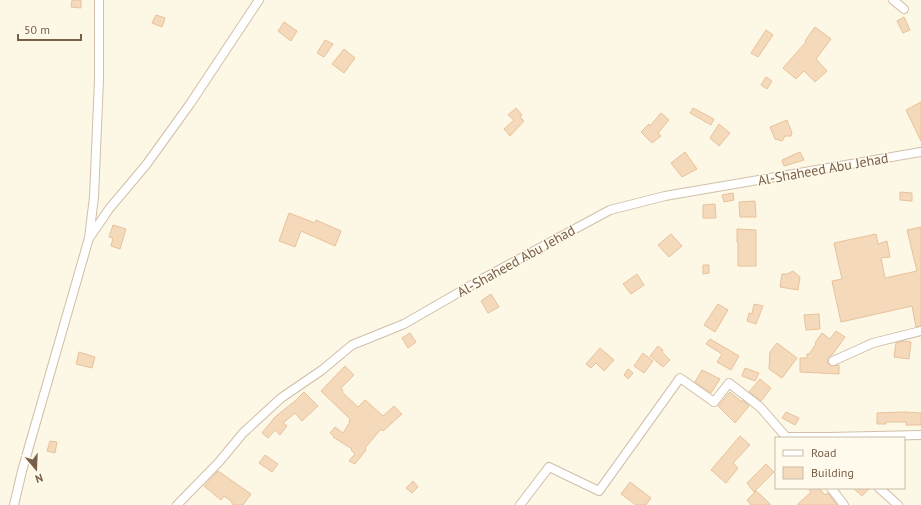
<svg xmlns="http://www.w3.org/2000/svg" width="921" height="505" viewBox="0 0 921 505" font-family="'PT Sans',sans-serif">
  <style>
    .building { fill: #f4d9bb; stroke: #e8c29a }
    .lines { fill: none; stroke-linecap: round; stroke-linejoin: round }
    .minor-casing { stroke: #d0bfaa; stroke-width: 10 }
    .minor { stroke: #fff; stroke-width: 8 }
    .labels { text-anchor: middle; dominant-baseline: central; stroke-width: 3; stroke-linejoin: round; paint-order: stroke }
    .street-label { font-size: 14px; fill: #785f48; stroke: #fffaec }
  </style>
  <rect width="100%" height="100%" fill="#fdf7e5"/>
  <g class="building">
    <polygon points="72,0 81,0 81,8 71,7"/>
    <polygon points="156,15 165,18 162,27 152,23"/>
    <polygon points="904,17 910,30 903,33 897,21"/>
    <polygon points="284,22 297,31 291,41 278,31"/>
    <polygon points="815,27 831,39 816,59 827,71 815,82 804,71 796,79 783,68 806,42 805,41"/>
    <polygon points="766,30 773,35 758,57 751,53"/>
    <polygon points="325,40 333,44 324,57 317,53"/>
    <polygon points="344,49 355,58 344,73 332,64"/>
    <polygon points="766,77 772,81 767,89 761,85"/>
    <polygon points="921,102 921,141 906,110"/>
    <polygon points="516,108 522,115 520,117 524,121 510,136 504,129 514,120 508,115"/>
    <polygon points="693,108 714,119 711,125 690,113"/>
    <polygon points="661,113 669,120 658,133 661,136 652,143 641,132 649,124 650,126"/>
    <polygon points="787,120 792,133 791,136 785,136 782,141 775,139 770,127"/>
    <polygon points="719,124 730,133 719,146 710,138"/>
    <polygon points="685,152 697,169 682,177 671,163"/>
    <polygon points="800,152 804,160 784,166 782,160"/>
    <polygon points="900,192 912,193 912,201 900,200"/>
    <polygon points="733,193 734,200 724,202 722,195"/>
    <polygon points="755,201 756,217 740,217 739,202"/>
    <polygon points="715,204 716,218 703,218 703,205"/>
    <polygon points="289,213 315,223 316,220 341,231 335,246 301,231 295,247 279,241"/>
    <polygon points="113,225 126,229 120,249 111,246 113,238 109,237"/>
    <polygon points="921,227 921,326 916,327 912,306 841,322 832,281 842,279 834,243 876,234 878,244 887,241 890,257 881,258 885,278 917,271 907,230"/>
    <polygon points="737,229 756,230 756,266 738,266 738,242 737,242"/>
    <polygon points="671,234 682,246 669,257 658,245"/>
    <polygon points="703,265 709,265 709,273 703,274"/>
    <polygon points="793,271 800,277 798,290 780,287 782,274 787,274"/>
    <polygon points="637,274 644,285 631,294 623,284"/>
    <polygon points="491,294 499,307 488,313 481,301"/>
    <polygon points="718,304 728,310 715,332 704,325"/>
    <polygon points="754,304 763,306 756,324 747,321 749,313 752,314"/>
    <polygon points="819,314 820,329 806,330 804,315"/>
    <polygon points="836,331 845,337 832,355 828,358 827,363 832,366 839,365 839,374 800,372 800,358 807,358 807,354 809,354 816,344 815,343 822,333 830,339"/>
    <polygon points="410,333 416,342 408,348 402,338"/>
    <polygon points="710,339 739,356 731,370 717,362 722,354 706,344"/>
    <polygon points="903,341 911,342 909,359 894,357 896,343"/>
    <polygon points="777,343 797,358 782,378 769,369 770,352"/>
    <polygon points="658,346 663,350 662,352 670,360 663,367 650,356"/>
    <polygon points="600,348 614,360 604,371 596,363 591,368 586,364"/>
    <polygon points="79,352 95,357 92,368 76,364"/>
    <polygon points="643,353 653,361 644,373 634,366"/>
    <polygon points="345,366 354,375 341,388 343,391 342,392 358,407 365,400 383,416 394,406 402,414 383,431 381,429 365,448 366,450 355,464 349,461 355,454 351,450 352,449 333,437 334,436 330,433 335,427 343,433 350,422 349,421 350,419 321,391"/>
    <polygon points="745,368 759,373 755,381 742,376"/>
    <polygon points="628,369 633,373 628,379 624,375"/>
    <polygon points="702,370 720,379 711,393 695,382"/>
    <polygon points="760,379 771,388 761,401 749,392"/>
    <polygon points="304,392 318,406 302,421 295,413 283,423 287,426 280,435 275,430 268,438 262,433 275,417 295,401"/>
    <polygon points="730,392 742,402 743,400 749,406 735,423 718,406"/>
    <polygon points="786,412 799,418 795,425 782,418"/>
    <polygon points="904,412 921,413 921,425 906,425 906,422 886,422 886,424 877,424 877,413"/>
    <polygon points="740,436 750,445 733,463 738,468 726,483 711,470"/>
    <polygon points="50,441 57,442 55,453 47,451"/>
    <polygon points="265,455 278,464 272,472 259,463"/>
    <polygon points="766,464 774,472 754,492 747,483"/>
    <polygon points="218,471 251,494 243,505 233,505 231,501 224,496 221,500 204,486"/>
    <polygon points="413,481 418,487 412,493 406,488"/>
    <polygon points="630,482 651,498 646,505 636,505 621,494"/>
    <polygon points="808,488 819,488 825,495 828,493 837,505 797,505 811,492"/>
    <polygon points="853,488 870,488 862,496"/>
    <polygon points="756,491 764,498 771,505 751,505 747,500"/>
  </g>
  <g class="lines">
    <g class="minor-casing">
      <g id="minor">
        <polyline points="893,0 904,9"/>
        <polyline points="90,237 109,209 146,165 190,104 259,0"/>
        <polyline points="833,361 873,343 921,331"/>
        <polyline points="786,437 828,437 921,435"/>
        <polyline points="831,488 844,505"/>
        <polyline points="879,488 898,505"/>
        <polyline points="14,505 22,471 89,238 94,197 99,80 99,0"/>
        <polyline points="177,505 219,462 243,433 281,398 322,370 352,345 404,324 484,278 610,210 665,196 921,152"/>
        <polyline points="520,505 549,467 599,491 680,378 714,402 729,383 760,407 787,438"/>
      </g>
    </g>
    <use href="#minor" class="minor"/>
  </g>
  <g class="labels">
    <g class="street-label">
      <text transform="translate(823 169) rotate(-10)">Al-Shaheed Abu Jehad</text>
      <text transform="translate(516 261) rotate(-29)">Al-Shaheed Abu Jehad</text>
    </g>
  </g>
  <rect x="775" y="437" width="130" height="52" fill="#fffaec" stroke="#c9bcaa"/>
  <rect x="783" y="450" width="20" height="6" fill="#ffffff" stroke="#c9bcaa"/>
  <text x="811" y="457" font-size="12" fill="#785f48">Road</text>
  <rect x="783" y="467" width="20" height="12" fill="#f4d9bb" stroke="#c9bcaa"/>
  <text x="811" y="477" font-size="12" fill="#785f48">Building</text>
  <g transform="translate(36 469) rotate(161)" stroke="#fffaec" stroke-width="3" paint-order="stroke">
  <path d="M0-3L7 15L0 10L-7 15Z" fill="#785f48"/>
  <text y="-6" font-size="11" font-weight="bold" text-anchor="middle" fill="#785f48">N</text>
  </g>
  <path d="M18 34v6h63v-6" fill="none" stroke="#785f48" stroke-width="2"/>
  <text x="24" y="34" font-size="12" fill="#785f48" stroke="#fffaec" stroke-width="3" paint-order="stroke">50 m</text>
</svg>
